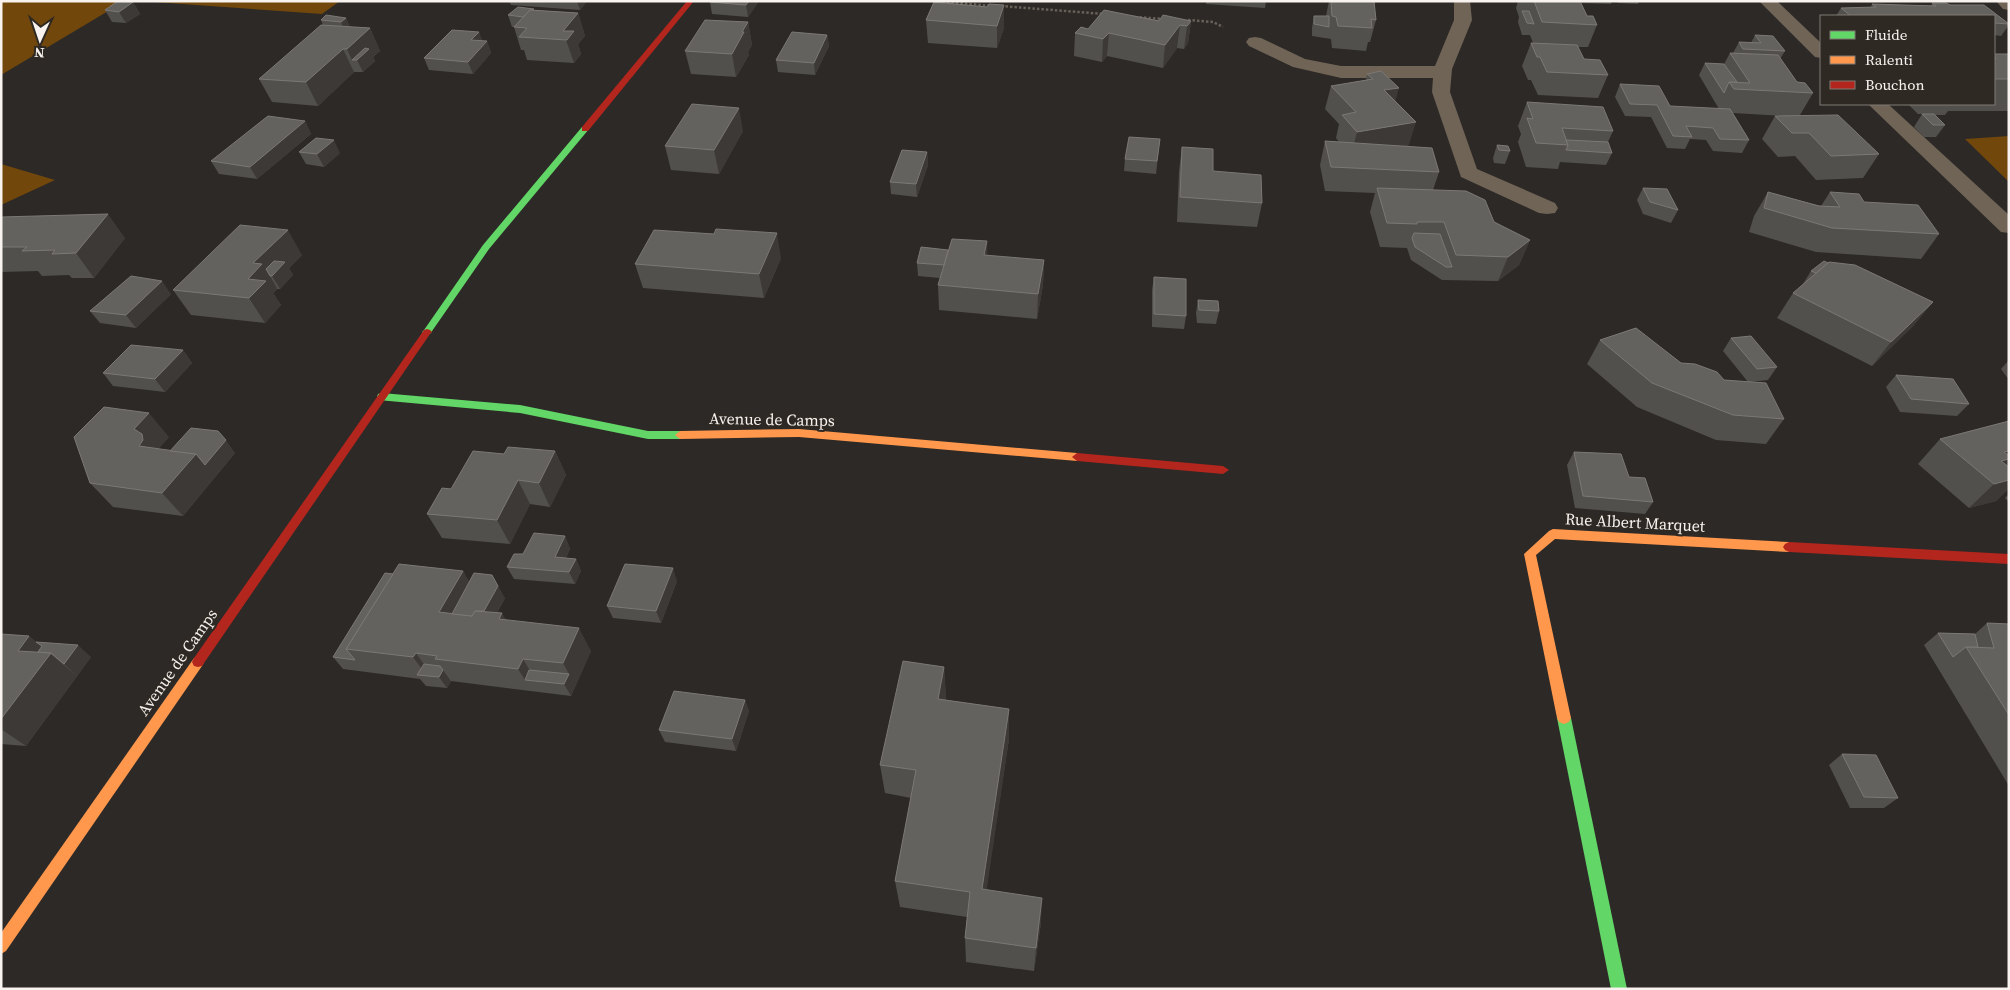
<svg xmlns="http://www.w3.org/2000/svg" width="2010" height="990" viewBox="0 0 2010 990" font-family="'Source Serif 4',serif">
  <style>
    .forest { fill: #71470b }
    .lines { fill: none; stroke-linecap: round; stroke-linejoin: round }
    .path { stroke: #696158; stroke-width: 2.5; stroke-dasharray: 2.5 2; stroke-linecap: butt }
    .street { fill: #706456; fill-rule: evenodd }
    .fast { fill: #63d668; fill-rule: evenodd }
    .slow { fill: #ff974d; fill-rule: evenodd }
    .jam { fill: #b3261e; fill-rule: evenodd }
    .wall { fill: #52504d }
    .shaded-wall { fill: #3c3936 }
    .building { fill: #64625f; stroke: #7b7875 }
    .labels { text-anchor: middle; dominant-baseline: central; stroke-width: 4.5; stroke-linejoin: round; paint-order: stroke }
    .street-label { font-size: 16px; fill: #f8f3ef; stroke: #2f2923 }
  </style>
  <rect width="100%" height="100%" fill="#2c2926"/>
  <g class="forest">
    <polygon points="1,1 125,1 1,75"/>
    <polygon points="140,1 340,1 322,14"/>
    <polygon points="2009,136 2009,182 1965,139"/>
    <polygon points="1,164 55,180 1,205"/>
  </g>
  <g class="lines">
    <g class="path">
      <polyline points="938,1 992,6"/>
      <polyline points="1001,6 1104,14"/>
      <polyline points="1135,17 1164,19"/>
      <polyline points="1188,20 1213,22 1223,27"/>
    </g>
    <g class="street">
      <polygon points="1454,1 1470,1 1472,20 1452,69 1450,92 1477,169 1555,203 1558,208 1555,213 1547,214 1539,213 1461,177 1432,92 1433,78 1341,78 1293,67 1249,46 1246,42 1249,38 1255,37 1261,38 1305,59 1341,66 1435,66 1454,20"/>
      <polygon points="1759,1 1777,1 1821,43 1821,58 1815,57"/>
      <polygon points="1996,1 2009,1 2009,10 2003,9"/>
      <polygon points="1868,104 1888,104 2009,215 2009,233 2001,232"/>
    </g>
    <g class="fast">
      <polygon points="582,127 589,129 489,249 430,334 424,334 422,332 424,330 483,245"/>
      <polygon points="382,393 520,405 648,431 680,431 685,435 680,439 648,439 520,413 378,400 377,397 378,394"/>
      <polygon points="1564,712 1569,714 1571,718 1627,989 1611,989 1557,718 1559,714"/>
    </g>
    <g class="slow">
      <polygon points="799,429 1077,453 1082,457 1077,461 799,437 680,439 675,435 680,431"/>
      <polygon points="1553,529 1789,542 1793,544 1795,547 1793,550 1789,552 1555,539 1536,555 1571,718 1569,722 1564,724 1559,722 1557,718 1524,554 1549,531"/>
      <polygon points="198,657 202,658 204,662 202,666 6,951 1,954 1,933 194,658"/>
    </g>
    <g class="jam">
      <polygon points="687,1 694,1 588,131 582,131 582,127"/>
      <polygon points="427,329 430,330 432,332 430,334 202,666 198,667 194,666 192,662 194,658 424,330"/>
      <polygon points="1077,453 1223,466 1229,470 1223,474 1077,461 1072,457"/>
      <polygon points="1789,542 2009,554 2009,564 1789,552 1785,550 1783,547 1785,544"/>
    </g>
  </g>
  <g class="wall">
    <polygon points="509,1 587,1 580,10 511,5"/>
    <polygon points="759,1 748,17 712,14 710,2"/>
    <polygon points="1206,1 1266,1 1265,8 1206,4"/>
    <polygon points="1329,1 1374,1 1376,20 1370,42 1368,42 1366,51 1332,48 1331,39 1312,36 1312,28 1314,16 1326,16"/>
    <polygon points="1518,1 1612,1 1611,4 1581,3 1587,16 1597,25 1588,47 1578,47 1584,59 1608,75 1598,98 1538,95 1531,80 1528,80 1522,66 1531,43 1533,43 1530,35 1522,35 1518,22 1519,17 1516,8"/>
    <polygon points="1617,1 1639,1 1638,4 1618,3"/>
    <polygon points="133,2 140,14 126,23 112,22 105,10"/>
    <polygon points="934,2 1004,28 997,48 928,43 926,20"/>
    <polygon points="1932,3 1950,5 1994,16 1836,16 1841,8 1871,7 1872,4 1931,6"/>
    <polygon points="534,9 534,10 578,13 585,36 578,44 581,54 574,63 527,60 524,50 521,50 514,27 512,27 508,15"/>
    <polygon points="346,18 350,27 370,28 380,51 373,57 375,61 363,72 354,72 318,106 272,102 259,79 323,25 321,20"/>
    <polygon points="1159,21 1191,21 1188,43 1184,49 1177,48 1163,68 1107,56 1102,62 1074,56 1075,33 1088,29"/>
    <polygon points="748,22 752,45 748,52 749,55 736,77 691,74 685,51"/>
    <polygon points="1994,23 2009,24 2009,25 2001,36 1994,35"/>
    <polygon points="479,32 482,41 487,41 491,53 473,74 429,70 424,58"/>
    <polygon points="827,35 829,46 815,75 778,72 776,60"/>
    <polygon points="1755,35 1785,51 1780,59 1797,82 1813,93 1800,115 1879,154 1863,178 1816,180 1795,156 1778,157 1762,139 1775,116 1783,116 1733,113 1749,140 1742,153 1713,151 1706,140 1690,139 1685,149 1667,148 1651,117 1625,116 1615,97 1620,84 1670,106 1719,109 1699,75 1705,63 1724,64 1730,53 1733,53 1739,42 1751,43"/>
    <polygon points="1994,54 2009,54 2009,111 1948,111 1945,115 1935,115 1945,125 1936,137 1924,137 1914,127 1922,114 1918,114 1908,104 1994,104"/>
    <polygon points="1367,74 1395,101 1409,145 1406,146 1439,172 1433,190 1530,240 1519,265 1498,281 1442,280 1411,260 1407,248 1380,247 1370,212 1375,193 1325,191 1320,165 1325,141 1339,142 1336,138 1339,124 1325,109 1331,86 1366,80"/>
    <polygon points="1527,102 1613,131 1608,142 1612,153 1606,165 1560,162 1558,169 1526,167 1518,142 1521,134 1518,126"/>
    <polygon points="305,121 311,134 257,179 219,174 211,161"/>
    <polygon points="743,131 719,174 671,170 665,146"/>
    <polygon points="1160,139 1156,174 1124,171 1125,159"/>
    <polygon points="1497,145 1510,151 1505,164 1494,163 1493,158"/>
    <polygon points="1182,147 1213,171 1262,203 1257,227 1177,222 1179,171"/>
    <polygon points="299,152 340,153 324,167 306,164"/>
    <polygon points="927,152 928,165 917,197 891,194 890,182"/>
    <polygon points="1643,188 1678,210 1671,223 1643,214 1637,200"/>
    <polygon points="1768,192 1821,206 1830,192 1864,202 1939,234 1921,259 1816,252 1749,232 1754,216"/>
    <polygon points="1,217 125,238 94,278 72,278 69,275 42,276 38,271 1,272"/>
    <polygon points="302,255 289,268 293,275 280,289 277,289 273,293 281,305 265,323 191,315 173,290"/>
    <polygon points="988,256 1044,260 1043,285 1037,319 939,310 938,285 940,278 918,276 917,263"/>
    <polygon points="781,258 764,298 643,288 635,264"/>
    <polygon points="1828,263 1933,302 1913,326 1872,366 1777,318 1793,293 1804,284 1803,284 1811,271"/>
    <polygon points="1154,277 1186,316 1184,329 1152,327 1152,290"/>
    <polygon points="171,294 136,328 100,323 90,311"/>
    <polygon points="1198,300 1219,311 1216,324 1197,323 1196,313"/>
    <polygon points="1731,338 1777,367 1768,380 1750,382 1784,419 1766,444 1716,440 1637,407 1587,364 1600,340 1724,380 1748,382 1723,351"/>
    <polygon points="183,350 192,363 165,392 113,386 103,373"/>
    <polygon points="2009,360 2009,380 2001,369"/>
    <polygon points="1896,375 1969,404 1957,416 1900,412 1886,387"/>
    <polygon points="2009,421 2009,488 1996,501 1969,508 1918,464 1940,439"/>
    <polygon points="169,437 158,449 170,451 235,453 183,516 113,507 90,483"/>
    <polygon points="555,451 566,475 550,507 530,504 510,544 442,538 427,514 451,489 504,454"/>
    <polygon points="1574,452 1653,502 1645,514 1575,508 1567,465"/>
    <polygon points="2009,494 2009,502 2005,498"/>
    <polygon points="565,536 570,549 566,558 576,559 581,571 575,584 514,579 507,567 523,554"/>
    <polygon points="463,571 469,582 505,598 497,613 506,620 591,651 571,696 451,681 447,688 426,686 420,679 343,669 333,657 393,574"/>
    <polygon points="677,581 661,623 613,618 607,606"/>
    <polygon points="1987,623 2009,624 2009,786 1924,645 1938,633 1975,634"/>
    <polygon points="1,634 29,636 36,642 91,657 26,746 1,744"/>
    <polygon points="944,667 946,700 1009,709 1009,739 986,890 1041,923 1034,971 966,962 965,938 967,917 900,907 895,881 911,798 885,793 880,765"/>
    <polygon points="745,700 749,711 736,751 665,742 659,730"/>
    <polygon points="1842,754 1898,798 1884,808 1850,808 1829,765"/>
  </g>
  <g class="shaded-wall">
    <polygon points="577,1 587,1 580,10"/>
    <polygon points="749,1 759,1 748,17 746,5"/>
    <polygon points="133,2 140,14 126,23 119,12"/>
    <polygon points="1004,5 1004,28 997,48 997,26"/>
    <polygon points="578,13 585,36 578,44 581,54 574,63 563,31"/>
    <polygon points="346,18 351,30 346,34 341,22"/>
    <polygon points="1191,21 1188,43 1184,49 1187,26"/>
    <polygon points="748,22 752,45 748,52 749,55 736,77 732,54 742,32"/>
    <polygon points="1180,25 1177,48 1163,68 1165,45"/>
    <polygon points="370,28 380,51 373,57 375,61 363,72 357,60 352,60 347,49"/>
    <polygon points="479,32 483,44 471,40"/>
    <polygon points="1109,33 1107,56 1102,62 1103,39"/>
    <polygon points="827,35 829,46 815,75 814,63"/>
    <polygon points="487,41 491,53 473,74 468,62"/>
    <polygon points="343,49 354,72 318,106 306,82"/>
    <polygon points="1399,88 1393,111 1384,90"/>
    <polygon points="739,108 743,131 719,174 714,150"/>
    <polygon points="305,121 311,134 257,179 250,167"/>
    <polygon points="1416,122 1409,145 1351,156 1357,132"/>
    <polygon points="334,140 340,153 324,167 317,154"/>
    <polygon points="927,152 928,165 917,197 916,184"/>
    <polygon points="108,214 125,238 94,278 76,253"/>
    <polygon points="288,230 302,255 289,268 293,275 280,289 272,276 270,276 277,288 273,293 281,305 265,323 249,298 248,279 253,263"/>
    <polygon points="777,233 781,258 764,298 759,274"/>
    <polygon points="1530,240 1519,265 1498,281 1508,257"/>
    <polygon points="987,241 988,266 984,255"/>
    <polygon points="1044,260 1043,285 1037,319 1038,294"/>
    <polygon points="162,281 171,294 136,328 126,315"/>
    <polygon points="1933,302 1913,326 1872,366 1891,342"/>
    <polygon points="183,350 192,363 165,392 155,379"/>
    <polygon points="149,413 169,437 156,451 139,446 134,429"/>
    <polygon points="226,440 235,453 183,516 162,493 196,454"/>
    <polygon points="555,451 566,475 550,507 539,483"/>
    <polygon points="2009,451 2009,467 1989,481 2004,452"/>
    <polygon points="518,480 530,504 510,544 497,520"/>
    <polygon points="2009,480 2009,488 1996,501 1969,508 1994,484"/>
    <polygon points="565,536 570,549 561,569 555,557"/>
    <polygon points="576,559 581,571 575,584 569,572"/>
    <polygon points="673,568 677,581 661,623 656,611"/>
    <polygon points="463,571 477,595 460,625 439,612"/>
    <polygon points="492,575 505,598 488,630 479,621"/>
    <polygon points="502,613 516,636 499,619"/>
    <polygon points="579,628 591,651 571,696 564,684 569,674 563,663"/>
    <polygon points="29,636 77,676 26,746 1,729 1,719 18,651"/>
    <polygon points="78,645 91,657 77,676 64,664"/>
    <polygon points="416,653 432,676 427,676 413,657"/>
    <polygon points="523,659 536,681 525,680 518,669"/>
    <polygon points="944,667 946,697 941,729 938,699"/>
    <polygon points="443,670 451,681 447,688 439,677"/>
    <polygon points="745,700 749,711 736,751 732,739"/>
    <polygon points="1009,709 1009,739 983,915 982,889"/>
    <polygon points="1042,898 1041,923 1034,971 1036,948"/>
  </g>
  <g class="building">
    <polygon points="118,1 133,2 119,12 105,10"/>
    <polygon points="711,1 749,1 746,5 710,2"/>
    <polygon points="1331,1 1374,1 1376,20 1371,19 1372,28 1338,26 1336,17 1332,16"/>
    <polygon points="1534,1 1580,1 1587,16 1593,16 1597,25 1542,22"/>
    <polygon points="934,2 987,7 989,4 1004,5 997,26 926,20"/>
    <polygon points="1932,3 1946,3 1950,5 1984,5 2009,24 1994,23 1994,16 1851,16 1841,8 1876,7 1872,4 1936,6"/>
    <polygon points="518,7 534,9 532,10 530,10 523,17 508,15"/>
    <polygon points="530,10 578,13 563,31 574,31 567,40 519,37 527,28 514,27"/>
    <polygon points="1104,10 1159,21 1163,15 1191,21 1187,26 1180,25 1165,45 1109,33 1103,39 1075,33 1081,27 1088,29"/>
    <polygon points="1522,11 1529,11 1534,24 1527,23"/>
    <polygon points="326,15 346,18 341,22 321,20"/>
    <polygon points="1314,16 1329,16 1329,27 1314,24"/>
    <polygon points="705,20 748,22 742,32 744,32 732,54 685,51"/>
    <polygon points="321,25 370,28 347,49 343,49 306,82 259,79"/>
    <polygon points="452,30 479,32 471,40 487,41 468,62 424,58"/>
    <polygon points="792,32 827,35 814,63 776,60"/>
    <polygon points="1755,35 1773,36 1785,51 1743,49 1739,42 1761,43"/>
    <polygon points="1531,43 1577,45 1584,59 1600,60 1608,75 1547,72 1540,57 1537,57"/>
    <polygon points="365,48 369,49 357,60 352,60"/>
    <polygon points="1730,53 1778,55 1797,82 1805,83 1813,93 1734,89 1729,82 1750,83"/>
    <polygon points="1994,54 2009,54 2009,79 1994,79 1994,59 1996,59 1994,56"/>
    <polygon points="1705,63 1724,64 1737,82 1729,82 1724,93"/>
    <polygon points="1381,71 1399,88 1384,90 1416,122 1357,132 1342,115 1356,112 1331,86 1373,79 1367,74"/>
    <polygon points="1620,84 1659,86 1670,106 1730,109 1749,140 1720,139 1713,128 1686,126 1692,137 1673,136 1657,105 1630,104"/>
    <polygon points="1527,102 1603,107 1613,131 1562,128 1568,145 1536,143 1527,118 1533,119"/>
    <polygon points="692,104 739,108 714,150 665,146"/>
    <polygon points="1922,114 1934,114 1945,125 1933,125"/>
    <polygon points="1838,115 1879,154 1831,156 1809,133 1792,133 1775,116"/>
    <polygon points="268,116 305,121 250,167 211,161"/>
    <polygon points="1129,137 1160,139 1157,161 1125,159"/>
    <polygon points="316,138 334,140 317,154 299,152"/>
    <polygon points="1566,140 1608,142 1612,153 1566,150 1568,145"/>
    <polygon points="1325,141 1432,148 1439,172 1331,167"/>
    <polygon points="1497,145 1508,146 1510,151 1499,150"/>
    <polygon points="1182,147 1213,149 1213,171 1261,175 1262,203 1180,197"/>
    <polygon points="902,150 927,152 916,184 890,182"/>
    <polygon points="1377,188 1466,191 1485,200 1494,222 1530,240 1508,257 1456,255 1444,222 1417,222 1417,224 1387,223"/>
    <polygon points="1643,188 1667,189 1678,210 1650,202"/>
    <polygon points="1768,192 1819,206 1840,207 1830,192 1859,194 1864,202 1918,205 1939,234 1832,228 1764,208"/>
    <polygon points="108,214 76,253 52,254 55,250 22,251 27,247 1,247 1,217"/>
    <polygon points="240,225 288,230 253,263 262,264 248,279 266,281 249,298 173,290"/>
    <polygon points="716,229 777,233 759,274 635,264 654,230 714,234"/>
    <polygon points="1414,233 1440,234 1452,267 1446,267 1415,247 1412,238"/>
    <polygon points="952,239 987,241 984,255 1044,260 1038,294 938,285"/>
    <polygon points="921,247 948,250 944,265 917,263"/>
    <polygon points="274,261 285,262 272,276 270,276 266,269"/>
    <polygon points="1824,261 1828,263 1816,273 1811,271"/>
    <polygon points="1829,262 1855,265 1933,302 1891,342 1793,293"/>
    <polygon points="131,276 162,281 126,315 90,311"/>
    <polygon points="1154,277 1186,279 1186,316 1154,314"/>
    <polygon points="1198,300 1218,301 1219,311 1199,310"/>
    <polygon points="1636,328 1681,363 1695,364 1717,372 1724,380 1766,383 1784,419 1733,415 1652,383 1600,340"/>
    <polygon points="1751,336 1777,367 1757,369 1731,338"/>
    <polygon points="131,345 183,350 155,379 103,373"/>
    <polygon points="1896,375 1953,379 1969,404 1911,399"/>
    <polygon points="104,407 149,413 134,429 142,434 143,440 139,446 196,454 162,493 90,483 74,437"/>
    <polygon points="2009,421 2009,451 2004,452 2009,456 2009,459 2001,461 2009,467 2009,480 1994,484 1940,439"/>
    <polygon points="191,428 218,431 226,440 205,465 196,454 170,451"/>
    <polygon points="508,447 555,451 539,483 518,480 497,520 427,514 442,488 451,489 473,451 504,454"/>
    <polygon points="1574,452 1621,454 1629,477 1645,478 1653,502 1583,496"/>
    <polygon points="534,533 565,536 555,557 576,559 569,572 507,567 514,554 523,554"/>
    <polygon points="399,564 463,571 439,612 472,616 475,611 502,613 499,619 579,628 563,663 523,659 518,669 435,659 437,656 416,653 413,657 346,649"/>
    <polygon points="625,564 673,568 656,611 607,606"/>
    <polygon points="385,573 393,574 346,649 355,660 333,657"/>
    <polygon points="474,573 492,575 498,586 484,611 475,611 472,616 452,614"/>
    <polygon points="1987,623 2009,624 2009,715 1966,647 1994,648"/>
    <polygon points="1938,633 1975,634 1978,647 1966,647 1953,657"/>
    <polygon points="1,634 29,636 18,651 51,653 1,719"/>
    <polygon points="36,642 78,645 64,664 51,653 38,652 42,646"/>
    <polygon points="903,661 944,667 938,699 1009,709 982,889 1042,898 1036,948 965,938 970,892 895,881 916,770 880,765"/>
    <polygon points="424,664 440,666 443,670 439,677 417,675"/>
    <polygon points="529,670 569,674 564,684 525,680"/>
    <polygon points="674,691 745,700 732,739 659,730"/>
    <polygon points="1842,754 1876,755 1898,798 1864,797"/>
  </g>
  <g class="labels">
    <g class="street-label">
      <text transform="translate(772 419) rotate(1)">Avenue de Camps</text>
      <text transform="translate(1635 522) rotate(3)">Rue Albert Marquet</text>
      <text transform="translate(177 662) rotate(-55)">Avenue de Camps</text>
    </g>
  </g>
  <rect width="2010" height="990" fill="none" stroke="#f8f3ef" stroke-width="5"/>
  <rect x="1820" y="15" width="175" height="90" fill="#2f2923" stroke="#7f7a75"/>
  <rect x="1830" y="31" width="25" height="8" fill="#63d668" stroke="#7f7a75"/>
  <text x="1865" y="40" font-size="15" fill="#f8f3ef">Fluide</text>
  <rect x="1830" y="56" width="25" height="8" fill="#ff974d" stroke="#7f7a75"/>
  <text x="1865" y="65" font-size="15" fill="#f8f3ef">Ralenti</text>
  <rect x="1830" y="81" width="25" height="8" fill="#b3261e" stroke="#7f7a75"/>
  <text x="1865" y="90" font-size="15" fill="#f8f3ef">Bouchon</text>
  <g transform="translate(40 40) rotate(183)" stroke="#2f2923" stroke-width="4" paint-order="stroke">
  <path d="M0-4L9 19L0 12L-9 19Z" fill="#f8f3ef"/>
  <text y="-8" font-size="14" font-weight="bold" text-anchor="middle" fill="#f8f3ef">N</text>
  </g>
</svg>
